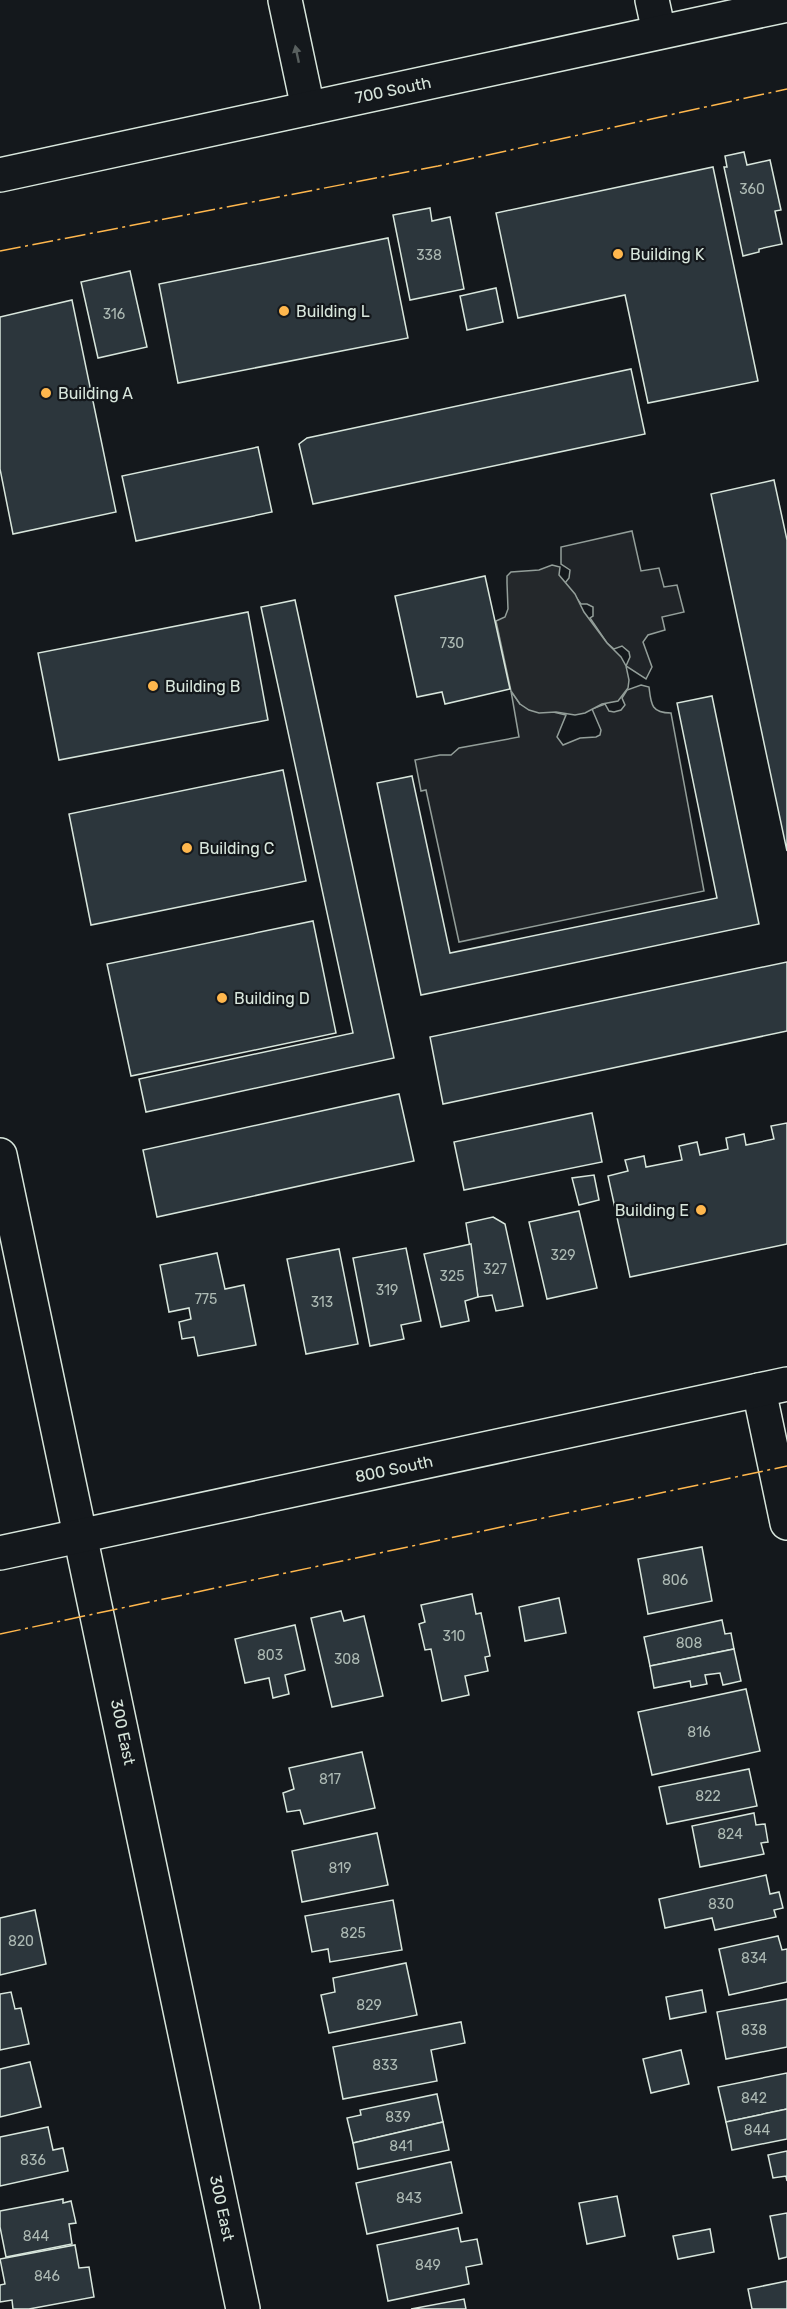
<svg xmlns="http://www.w3.org/2000/svg" width="787" height="2309" viewBox="0 0 787 2309" font-family="Rubik,sans-serif">
  <style>
    .green { fill: #202428; stroke: #939e99; stroke-width: 1.5 }
    .parking { fill: #24282b; stroke: #939e99; stroke-width: 1.5 }
    .building { fill: #2c363c; stroke: #d8e6dc; stroke-width: 1.5 }
    .lines { fill: none; stroke-linecap: round; stroke-linejoin: round }
    .minor-casing { stroke: #d8e6dc; stroke-width: 36 }
    .major-casing { stroke: #d8e6dc; stroke-width: 36 }
    .minor { stroke: #14181c; stroke-width: 33 }
    .major { stroke: #14181c; stroke-width: 33 }
    .power { stroke: #ffb74d; stroke-width: 1.5; stroke-dasharray: 21 4.5 3 4.5; stroke-linecap: butt }
    .oneway { fill: #59605f }
    .poi-dot { fill: #ffb74d; stroke: #14181c; stroke-width: 2 }
    .labels { text-anchor: middle; dominant-baseline: central; stroke-width: 4.5; stroke-linejoin: round; paint-order: stroke }
    .number-label { font-size: 14px; fill: #adbab4 }
    .street-label { font-size: 16px; fill: #d8e6dc; stroke: #14181c }
    .poi-label { font-size: 16px; fill: #d8e6dc; stroke: #14181c; text-anchor: start }
  </style>
  <rect width="100%" height="100%" fill="#14181c"/>
  <g class="green">
    <polygon points="632,531 641,571 659,568 664,587 677,585 684,612 662,617 665,630 648,635 643,642 652,667 646,679 626,666 630,657 629,652 622,646 614,649 607,643 590,618 593,616 593,607 587,604 581,604 565,583 569,578 570,570 561,564 561,547"/>
    <path d="M 641,685 L 649,687 C 651,704 651,713 671,713 L 704,891 L 459,942 L 426,790 L 421,791 L 415,760 L 440,755 L 451,755 L 459,748 L 519,737 L 511,691 L 520,704 L 566,715 L 557,737 L 563,745 L 580,738 L 596,737 L 600,735 L 601,730 L 592,709 L 605,704 L 609,711 L 614,712 L 621,710 L 625,705 L 622,698 L 627,690 Z"/>
  </g>
  <polygon class="parking" points="552,565 560,567 559,575 575,594 584,612 607,643 621,657 626,666 629,680 628,688 618,701 602,704 585,713 575,715 556,712 539,713 529,710 520,704 511,691 496,621 505,617 508,609 507,583 507,576 511,572 539,570"/>
  <g class="building">
    <polygon points="744,152 747,165 770,160 781,210 775,211 782,244 759,249 759,252 743,256 724,167 727,167 725,156"/>
    <polygon points="713,167 758,381 648,403 625,295 518,318 496,213"/>
    <polygon points="430,208 432,221 450,217 464,289 410,300 393,215"/>
    <polygon points="388,238 408,338 178,383 159,284"/>
    <polygon points="130,271 147,347 98,358 81,282"/>
    <polygon points="496,288 503,322 467,330 460,296"/>
    <polygon points="72,300 116,512 13,534 0,469 0,317"/>
    <polygon points="631,369 645,434 313,504 299,444 307,438"/>
    <polygon points="258,447 272,512 136,541 122,476"/>
    <polygon points="774,480 787,540 787,851 711,494"/>
    <polygon points="485,576 510,689 445,704 442,692 417,697 395,596"/>
    <polygon points="295,600 394,1058 146,1112 139,1079 353,1033 261,607"/>
    <polygon points="248,612 268,720 59,760 38,653"/>
    <polygon points="712,696 759,924 421,995 377,783 412,776 450,953 717,898 677,703"/>
    <polygon points="283,770 306,881 91,925 69,814"/>
    <polygon points="313,921 336,1033 131,1076 107,964"/>
    <polygon points="787,962 787,1031 443,1104 430,1037"/>
    <polygon points="399,1094 414,1161 157,1217 143,1150"/>
    <polygon points="592,1113 602,1162 464,1190 454,1142"/>
    <polygon points="787,1123 787,1244 630,1277 608,1176 628,1171 625,1160 644,1156 646,1167 682,1160 679,1146 697,1142 700,1155 728,1149 726,1138 744,1134 746,1145 774,1139 771,1126"/>
    <polygon points="594,1175 599,1200 579,1205 572,1178"/>
    <polygon points="579,1211 597,1288 547,1299 529,1222"/>
    <polygon points="493,1217 505,1224 523,1306 496,1311 492,1295 478,1297 466,1223"/>
    <polygon points="471,1244 478,1297 465,1301 469,1321 441,1327 424,1254"/>
    <polygon points="406,1248 421,1321 401,1325 404,1339 370,1346 353,1258"/>
    <polygon points="339,1249 358,1344 306,1354 287,1259"/>
    <polygon points="217,1253 225,1289 244,1285 256,1345 198,1356 194,1337 182,1339 179,1322 191,1319 189,1308 169,1312 160,1265"/>
    <polygon points="702,1547 712,1601 648,1614 638,1559"/>
    <polygon points="472,1594 476,1614 481,1613 490,1656 485,1657 488,1671 465,1676 469,1695 442,1701 431,1649 425,1650 419,1624 425,1622 421,1605"/>
    <polygon points="559,1598 566,1633 525,1641 519,1607"/>
    <polygon points="341,1611 344,1621 364,1616 383,1696 332,1707 311,1618"/>
    <polygon points="722,1620 725,1634 731,1633 734,1649 650,1666 644,1637"/>
    <polygon points="295,1625 305,1670 285,1675 289,1694 273,1698 269,1678 245,1683 235,1639"/>
    <polygon points="734,1649 741,1681 723,1685 720,1673 705,1675 707,1684 691,1687 690,1681 654,1688 650,1666"/>
    <polygon points="746,1689 760,1751 652,1775 638,1712"/>
    <polygon points="362,1752 375,1808 304,1824 300,1810 287,1812 283,1793 294,1789 289,1768"/>
    <polygon points="749,1769 757,1806 667,1824 659,1787"/>
    <polygon points="754,1813 756,1825 765,1824 768,1842 761,1843 764,1854 700,1867 692,1826"/>
    <polygon points="377,1833 388,1885 302,1902 292,1851"/>
    <polygon points="766,1875 770,1894 779,1892 783,1908 774,1910 776,1917 715,1930 712,1918 665,1928 659,1899"/>
    <polygon points="393,1900 402,1950 330,1962 328,1949 312,1952 305,1916"/>
    <polygon points="35,1910 46,1964 0,1975 0,1918"/>
    <polygon points="778,1936 782,1950 787,1949 787,1982 729,1995 719,1949"/>
    <polygon points="406,1963 417,2015 329,2033 321,1995 335,1992 333,1978"/>
    <polygon points="702,1990 706,2012 670,2019 666,1997"/>
    <polygon points="11,1992 15,2009 21,2008 29,2044 0,2050 0,1994"/>
    <polygon points="787,1999 787,2047 726,2059 717,2012"/>
    <polygon points="461,2022 465,2043 431,2050 437,2081 343,2099 333,2047"/>
    <polygon points="681,2050 689,2084 651,2093 643,2059"/>
    <polygon points="30,2062 41,2107 0,2117 0,2069"/>
    <polygon points="787,2073 787,2109 726,2122 718,2087"/>
    <polygon points="437,2094 443,2122 353,2143 347,2118 361,2115 360,2110"/>
    <polygon points="787,2109 787,2139 732,2150 726,2122"/>
    <polygon points="443,2122 449,2150 358,2169 353,2143"/>
    <polygon points="48,2127 53,2150 63,2148 68,2171 0,2186 0,2137"/>
    <polygon points="787,2151 787,2181 786,2176 773,2178 768,2155"/>
    <polygon points="451,2162 462,2213 367,2234 356,2183"/>
    <polygon points="617,2196 625,2236 587,2244 579,2203"/>
    <polygon points="63,2199 63,2203 71,2201 76,2223 69,2224 72,2244 6,2257 0,2227 0,2211"/>
    <polygon points="787,2213 787,2257 779,2259 770,2216"/>
    <polygon points="458,2228 461,2242 477,2239 482,2264 466,2267 469,2284 388,2301 377,2245"/>
    <polygon points="710,2229 714,2252 678,2259 673,2236"/>
    <polygon points="75,2245 79,2268 89,2267 94,2297 29,2309 13,2309 12,2300 0,2302 0,2285 5,2284 0,2259"/>
    <polygon points="787,2281 787,2309 752,2309 748,2289"/>
    <polygon points="464,2299 466,2309 411,2309"/>
  </g>
  <g class="lines">
    <g class="minor-casing">
      <g id="minor">
        <polyline points="285,0 308,108"/>
        <polyline points="652,0 659,32"/>
        <polyline points="0,175 787,5"/>
        <polyline points="0,1155 243,2309"/>
        <polyline points="759,1390 787,1523"/>
      </g>
    </g>
    <g class="major-casing">
      <polyline id="major" points="0,1553 787,1384"/>
    </g>
    <use href="#minor" class="minor"/>
    <use href="#major" class="major"/>
    <g class="power">
      <polyline points="0,251 438,166 787,89"/>
      <polyline points="0,1634 787,1466"/>
    </g>
  </g>
  <defs><path id="oneway-solid" d="M-6-.8H1V-3.2L6.5 0L1 3.2V.8H-6Z" transform="scale(1.5)"/></defs>
  <use class="oneway" href="#oneway-solid" transform="translate(297 54) rotate(-102)"/>
  <g class="poi-dot">
    <circle cx="618" cy="254" r="6"/>
    <circle cx="284" cy="311" r="6"/>
    <circle cx="46" cy="393" r="6"/>
    <circle cx="153" cy="686" r="6"/>
    <circle cx="187" cy="848" r="6"/>
    <circle cx="222" cy="998" r="6"/>
    <circle cx="701" cy="1210" r="6"/>
  </g>
  <g class="labels">
    <g class="number-label">
      <text x="752" y="189">360</text>
      <text x="429" y="255">338</text>
      <text x="114" y="314">316</text>
      <text x="452" y="643">730</text>
      <text x="563" y="1255">329</text>
      <text x="495" y="1269">327</text>
      <text x="452" y="1276">325</text>
      <text x="387" y="1290">319</text>
      <text x="206" y="1299">775</text>
      <text x="322" y="1302">313</text>
      <text x="675" y="1580">806</text>
      <text x="454" y="1636">310</text>
      <text x="689" y="1643">808</text>
      <text x="270" y="1655">803</text>
      <text x="347" y="1659">308</text>
      <text x="699" y="1732">816</text>
      <text x="330" y="1779">817</text>
      <text x="708" y="1796">822</text>
      <text x="730" y="1834">824</text>
      <text x="340" y="1868">819</text>
      <text x="721" y="1904">830</text>
      <text x="353" y="1933">825</text>
      <text x="21" y="1941">820</text>
      <text x="754" y="1958">834</text>
      <text x="369" y="2005">829</text>
      <text x="754" y="2030">838</text>
      <text x="385" y="2065">833</text>
      <text x="754" y="2098">842</text>
      <text x="398" y="2117">839</text>
      <text x="757" y="2130">844</text>
      <text x="401" y="2146">841</text>
      <text x="33" y="2160">836</text>
      <text x="409" y="2198">843</text>
      <text x="36" y="2236">844</text>
      <text x="428" y="2265">849</text>
      <text x="47" y="2276">846</text>
    </g>
    <g class="street-label">
      <text transform="translate(393 90) rotate(-12)">700 South</text>
      <text transform="translate(394 1469) rotate(-12)">800 South</text>
      <text transform="translate(123 1732) rotate(78)">300 East</text>
      <text transform="translate(222 2208) rotate(78)">300 East</text>
    </g>
    <g class="poi-label">
      <text x="630" y="254">Building K</text>
      <text x="296" y="311">Building L</text>
      <text x="58" y="393">Building A</text>
      <text x="165" y="686">Building B</text>
      <text x="199" y="848">Building C</text>
      <text x="234" y="998">Building D</text>
      <text x="689" y="1210" text-anchor="end">Building E</text>
    </g>
  </g>
</svg>
